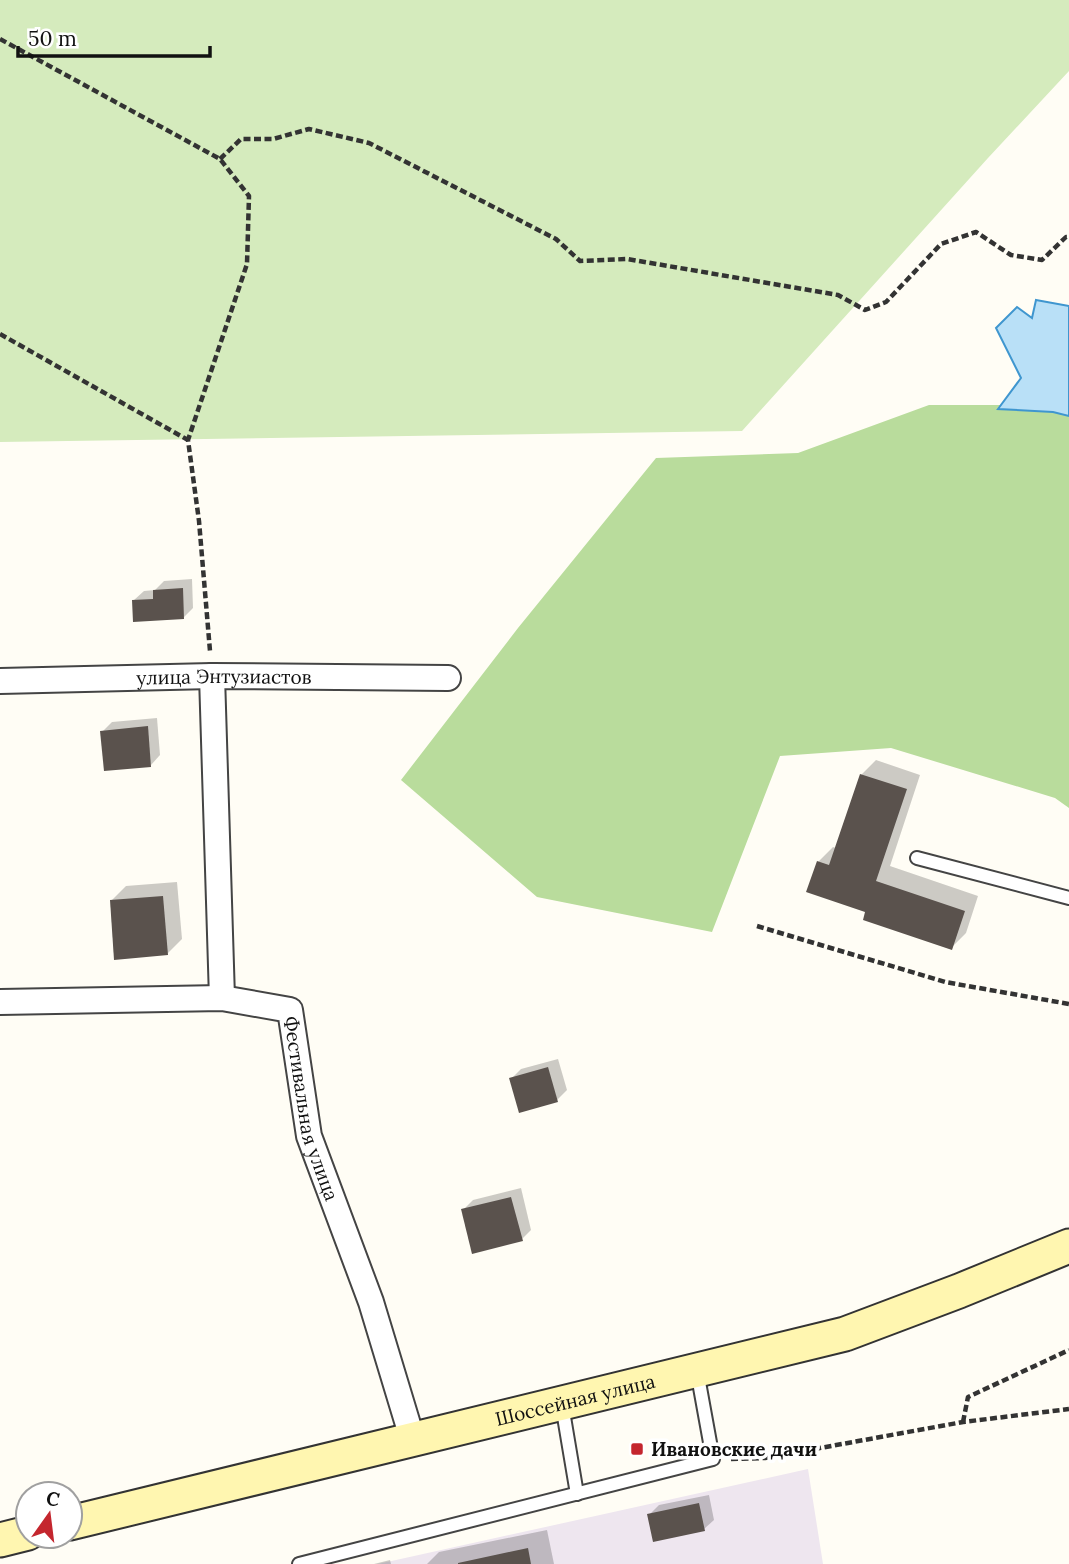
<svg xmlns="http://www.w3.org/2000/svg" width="1069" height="1564" viewBox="0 0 1069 1564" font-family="Lora,serif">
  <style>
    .industrial { fill: #eee6ef }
    .green { fill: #d5ebbd }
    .forest { fill: #b9dc9c }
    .water { fill: #b9e0f7; stroke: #3f96cf; stroke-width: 2 }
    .shadow { fill: #0003 }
    .building { fill: #5a524d }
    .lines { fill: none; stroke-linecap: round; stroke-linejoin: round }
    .service-casing { stroke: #444; stroke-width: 16 }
    .minor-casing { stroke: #444; stroke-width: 28 }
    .secondary-casing { stroke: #333; stroke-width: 37 }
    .path { stroke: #333; stroke-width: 4.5; stroke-dasharray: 7 3.5; stroke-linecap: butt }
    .service { stroke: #fff; stroke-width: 12 }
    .minor { stroke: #fff; stroke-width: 24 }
    .secondary { stroke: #fff6b0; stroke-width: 33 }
    .poi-dot { fill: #c4262e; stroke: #fff; stroke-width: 2.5 }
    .labels { text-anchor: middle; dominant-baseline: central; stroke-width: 7; stroke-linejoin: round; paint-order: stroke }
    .street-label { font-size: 19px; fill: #111; stroke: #fff }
    .poi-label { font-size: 19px; font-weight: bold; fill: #111; stroke: #fff; text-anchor: start }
  </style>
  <rect width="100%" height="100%" fill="#fffdf5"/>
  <polygon class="industrial" points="808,1469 823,1564 378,1564"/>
  <polygon class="green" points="0,0 1069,0 1069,71 988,158 742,431 0,442"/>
  <polygon class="forest" points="929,405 1069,405 1069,808 1055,798 891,748 780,756 712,932 537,897 401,780 518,628 656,458 798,453"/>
  <polygon class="water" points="1036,300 1069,306 1069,416 1053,412 998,409 1021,378 996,328 1017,307 1032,318"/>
  <g class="shadow">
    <polygon points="192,579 193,608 184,617 134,600 144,591 155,590 164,581"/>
    <polygon points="157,718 160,755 151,765 102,732 112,722"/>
    <polygon points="876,760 920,775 890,866 978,896 966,933 951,948 868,911 818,862 833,847 836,848 861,775"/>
    <polygon points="177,882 182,939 167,954 111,901 126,886"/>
    <polygon points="558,1059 567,1090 557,1100 511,1079 521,1069"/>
    <polygon points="521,1188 531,1230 522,1239 463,1210 473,1200"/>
    <polygon points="709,1495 714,1520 704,1529 649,1515 659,1505"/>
    <polygon points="547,1530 554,1564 427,1564 439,1552"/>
    <polygon points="390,1560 391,1564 374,1564"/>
  </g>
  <g class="building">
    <polygon points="183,588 184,619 133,622 132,600 153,599 153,590"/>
    <polygon points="148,726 151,767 104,771 100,731"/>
    <polygon points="860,774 907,789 876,881 965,911 952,950 863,920 865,912 806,892 817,861 829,865"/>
    <polygon points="163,896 168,955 114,960 110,900"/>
    <polygon points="548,1067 558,1102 519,1113 509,1078"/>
    <polygon points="511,1197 523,1241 472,1254 461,1209"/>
    <polygon points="699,1503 705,1531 653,1542 647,1514"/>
    <polygon points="528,1548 531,1564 458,1564 458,1563"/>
  </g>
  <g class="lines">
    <g class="service-casing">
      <g id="service">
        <polyline points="917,858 1069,898"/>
        <polyline points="562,1405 577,1494"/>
        <polyline points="299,1564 713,1459 697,1371"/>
      </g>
    </g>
    <g class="minor-casing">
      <g id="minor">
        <polyline points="212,676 222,998"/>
        <path id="s1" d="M 0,681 L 212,676 L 448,678"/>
        <path id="s2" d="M 0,1002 L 222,998 L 290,1010 L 309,1136 L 371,1302 L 413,1441"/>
      </g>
    </g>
    <g class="secondary-casing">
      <g id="secondary">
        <path id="s3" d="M 70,1523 L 845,1334 L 959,1291 L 1069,1246"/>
        <polyline points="0,1540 28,1533"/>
      </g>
    </g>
    <g class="path">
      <polyline points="0,39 220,159 249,196 247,264 188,440 199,521 210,651"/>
      <polyline points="220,159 241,139 273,139 309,129 369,143 556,239 580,261 627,259 838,295 865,310 886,302 941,244 976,232 1011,255 1042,260 1066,237 1069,237"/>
      <polyline points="0,334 188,440"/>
      <polyline points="757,926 945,982 1069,1004"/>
      <polyline points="963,1422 968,1397 1069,1350"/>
      <polyline points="731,1459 765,1458 963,1422 1069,1409"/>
    </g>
    <use href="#service" class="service"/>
    <use href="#minor" class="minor"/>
    <use href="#secondary" class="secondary"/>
  </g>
  <rect class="poi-dot" x="630" y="1442" width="14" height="14" rx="3.5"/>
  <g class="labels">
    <g class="street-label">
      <text stroke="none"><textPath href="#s1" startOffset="224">улица Энтузиастов</textPath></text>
      <text stroke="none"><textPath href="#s2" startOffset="392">Фестивальная улица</textPath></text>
      <text stroke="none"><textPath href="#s3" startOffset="520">Шоссейная улица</textPath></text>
    </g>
    <g class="poi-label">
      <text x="651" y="1449">Ивановские дачи</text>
    </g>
  </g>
  <g transform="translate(49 1515) rotate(14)"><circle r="33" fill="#ffffff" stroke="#a0a0a0" stroke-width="2"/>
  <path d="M0-5L12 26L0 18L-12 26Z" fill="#c4262e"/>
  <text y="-10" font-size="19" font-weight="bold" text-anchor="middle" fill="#111111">С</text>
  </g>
  <path d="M18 46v10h192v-10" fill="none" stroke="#111111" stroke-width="3.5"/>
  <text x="28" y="46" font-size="21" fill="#111111" stroke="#ffffff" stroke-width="5" paint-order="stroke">50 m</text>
</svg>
